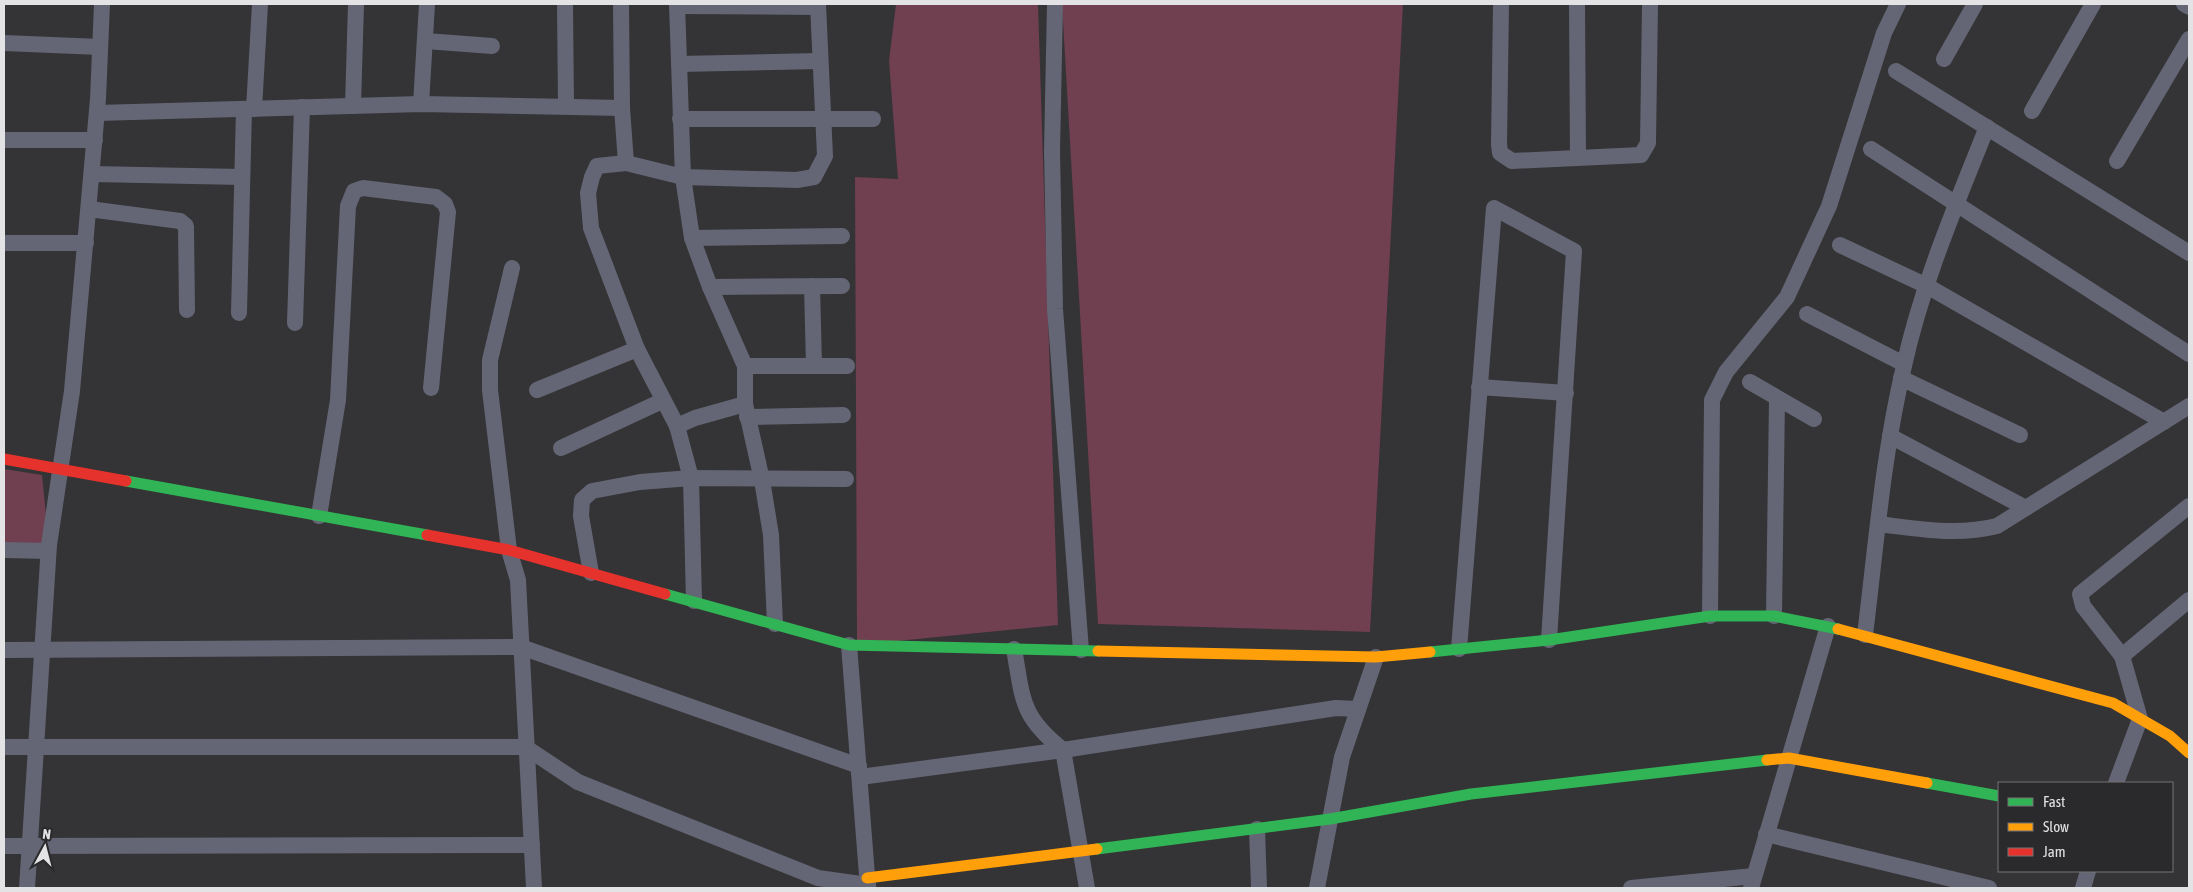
<svg xmlns="http://www.w3.org/2000/svg" width="2193" height="892" viewBox="0 0 2193 892" font-family="'Asap Condensed',sans-serif">
  <style>
    .green { fill: #703f50 }
    .lines { fill: none; stroke-linecap: round; stroke-linejoin: round }
    .street { stroke: #646675; stroke-width: 16 }
    .fast { stroke: #30b455; stroke-width: 11 }
    .slow { stroke: #ff9f0a; stroke-width: 11 }
    .jam { stroke: #e5322d; stroke-width: 11 }
  </style>
  <rect width="100%" height="100%" fill="#343335"/>
  <g class="green">
    <polygon points="896,4 1038,4 1058,625 857,645 855,177 898,179 889,61"/>
    <polygon points="1062,4 1403,4 1370,632 1098,624"/>
    <polygon points="4,469 42,475 49,545 4,544"/>
  </g>
  <g class="lines">
    <g class="street">
      <polyline points="565,4 566,106"/>
      <polyline points="621,4 622,108 626,163 683,177 797,180 814,177 825,156 818,4"/>
      <polyline points="677,4 683,177 692,238 710,287 745,366 745,404 695,418 677,426 691,478 694,601"/>
      <polyline points="1055,4 1052,151 1055,309 1081,650"/>
      <polyline points="1501,4 1499,144 1500,153 1512,161 1641,155 1648,143 1650,4"/>
      <polyline points="1577,4 1578,158"/>
      <polyline points="2184,4 2189,7"/>
      <polyline points="677,6 818,7"/>
      <polyline points="426,41 492,46"/>
      <polyline points="4,43 100,47"/>
      <polyline points="1944,59 1975,4"/>
      <polyline points="679,64 819,61"/>
      <polyline points="1896,71 2189,253"/>
      <polyline points="421,104 427,4"/>
      <polyline points="353,106 356,4"/>
      <polyline points="254,109 260,4"/>
      <polyline points="2032,111 2093,4"/>
      <polyline points="97,113 421,104 622,108"/>
      <polyline points="680,119 873,119"/>
      <polyline points="4,140 95,140"/>
      <polyline points="1871,149 2189,354"/>
      <polyline points="2117,161 2189,39"/>
      <polyline points="626,163 597,166 592,177 588,193 591,228 637,349 677,426"/>
      <polyline points="92,174 242,177"/>
      <polyline points="89,209 180,221 186,226 187,310"/>
      <polyline points="692,238 842,236"/>
      <polyline points="4,243 86,243"/>
      <polyline points="1840,245 1927,286 2164,422"/>
      <polyline points="512,268 490,360 490,390 509,550 518,580 534,888"/>
      <polyline points="812,286 814,366"/>
      <polyline points="710,287 842,286"/>
      <polyline points="239,313 244,109"/>
      <polyline points="1807,314 1904,364"/>
      <polyline points="295,323 302,107"/>
      <polyline points="745,366 847,366"/>
      <polyline points="1901,378 2020,435"/>
      <polyline points="1750,382 1814,419"/>
      <polyline points="1479,387 1566,393"/>
      <polyline points="537,390 637,349"/>
      <polyline points="745,404 762,480 771,535 775,624"/>
      <polyline points="747,417 843,415"/>
      <polyline points="1890,436 2026,508"/>
      <polyline points="561,448 662,401"/>
      <polyline points="319,516 338,400 348,206 354,191 363,188 436,197 445,204 448,212 431,388"/>
      <path d="M 1878,524 C 1919,529 1957,536 1997,526 L 2189,406"/>
      <polyline points="4,550 48,551"/>
      <polyline points="591,573 581,516 582,500 592,491 640,482 691,478 846,479"/>
      <polyline points="1710,616 1712,400 1726,372 1787,297 1829,206 1884,33 1898,4"/>
      <polyline points="1774,616 1777,398"/>
      <path d="M 1865,635 C 1876,546 1883,454 1904,366 C 1922,284 1956,205 1987,127"/>
      <polyline points="849,645 868,888"/>
      <path d="M 1014,649 C 1023,699 1020,716 1063,750 L 1087,888"/>
      <polyline points="1459,649 1494,208 1574,251 1549,640"/>
      <polyline points="4,650 521,647 859,766"/>
      <polyline points="2122,656 2189,600"/>
      <polyline points="4,747 525,747 578,782 818,878 868,885"/>
      <polyline points="860,777 1063,750 1336,708 1358,709"/>
      <polyline points="2116,783 2140,719 2122,656 2083,606 2080,594 2189,506"/>
      <polyline points="1257,829 1259,888"/>
      <polyline points="1766,834 1989,888"/>
      <polyline points="4,846 532,845"/>
      <polyline points="27,888 49,545 72,391 98,99 102,4"/>
      <polyline points="1317,888 1342,757 1376,657"/>
      <polyline points="1631,888 1754,876"/>
      <polyline points="1751,888 1828,626"/>
      <polyline points="2083,888 2088,871"/>
    </g>
    <g class="fast">
      <polyline points="126,481 427,535"/>
      <polyline points="665,594 849,645 1098,651"/>
      <polyline points="1430,652 1549,640 1710,616 1774,616 1838,629"/>
      <polyline points="1927,783 1999,796"/>
      <polyline points="1097,849 1330,819 1471,794 1767,760"/>
    </g>
    <g class="slow">
      <polyline points="1838,629 2113,703 2170,736 2189,753"/>
      <polyline points="1098,651 1376,657 1430,652"/>
      <polyline points="1767,760 1789,758 1927,783"/>
      <polyline points="867,878 1097,849"/>
    </g>
    <g class="jam">
      <polyline points="4,459 126,481"/>
      <polyline points="427,535 509,550 665,594"/>
    </g>
  </g>
  <rect width="2193" height="892" fill="none" stroke="#e3e2e4" stroke-width="10"/>
  <rect x="1998" y="782" width="175" height="90" fill="#2a292b" stroke="#747375"/>
  <rect x="2008" y="798" width="25" height="8" fill="#30b455" stroke="#747375"/>
  <text x="2043" y="807" font-size="15" fill="#e3e2e4">Fast</text>
  <rect x="2008" y="823" width="25" height="8" fill="#ff9f0a" stroke="#747375"/>
  <text x="2043" y="832" font-size="15" fill="#e3e2e4">Slow</text>
  <rect x="2008" y="848" width="25" height="8" fill="#e5322d" stroke="#747375"/>
  <text x="2043" y="857" font-size="15" fill="#e3e2e4">Jam</text>
  <g transform="translate(45 847) rotate(7)" stroke="#2a292b" stroke-width="4" paint-order="stroke">
  <path d="M0-4L9 19L0 12L-9 19Z" fill="#e3e2e4"/>
  <text y="-8" font-size="14" font-weight="bold" text-anchor="middle" fill="#e3e2e4">N</text>
  </g>
</svg>
